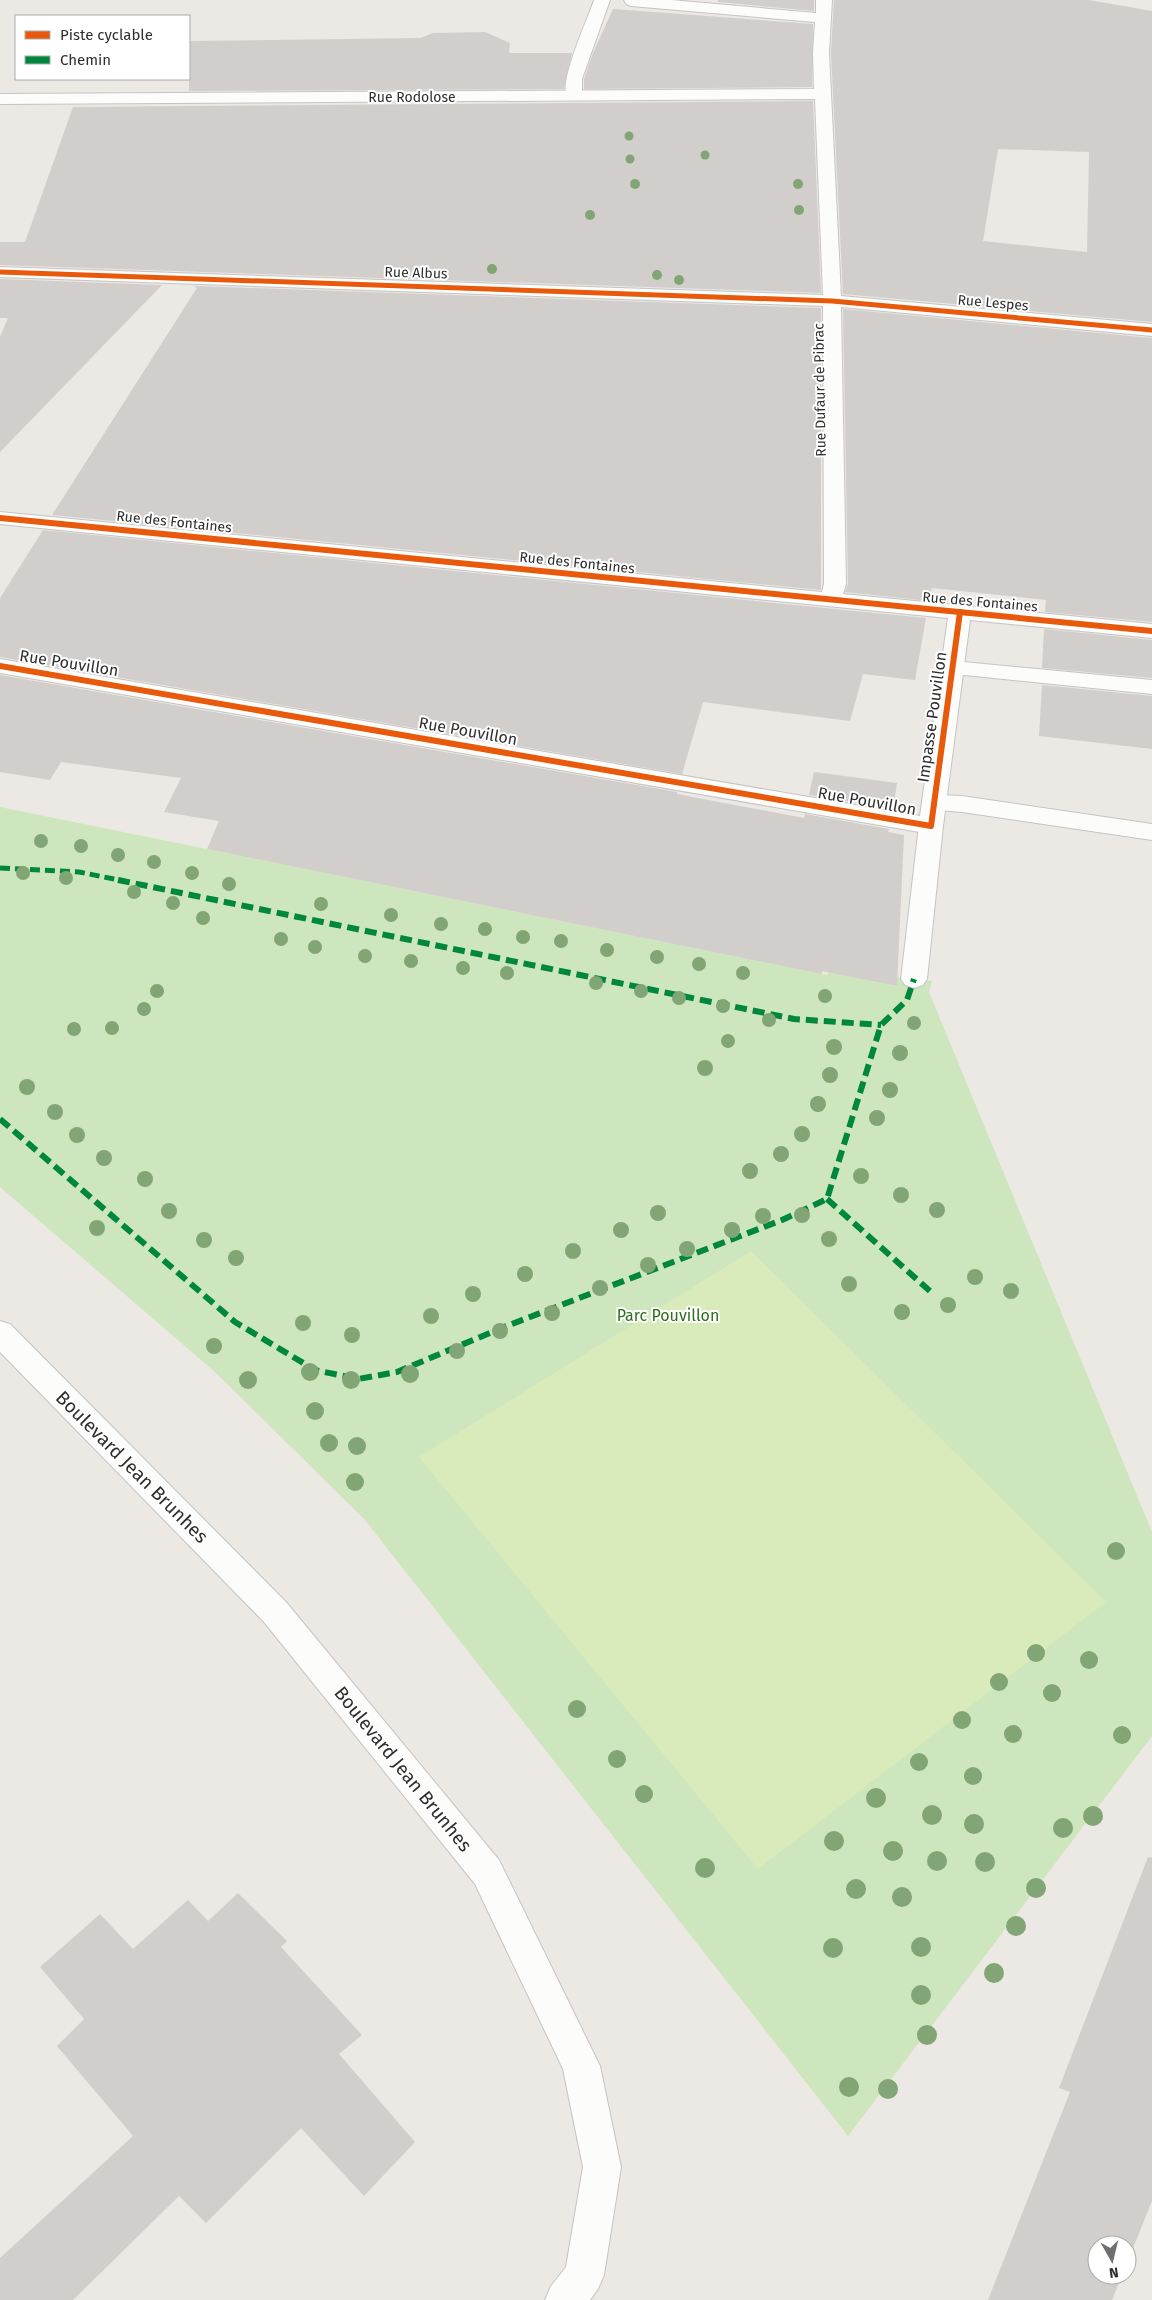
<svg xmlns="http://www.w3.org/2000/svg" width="1152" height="2300" viewBox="0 0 1152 2300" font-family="'Fira Sans',sans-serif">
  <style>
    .green { fill: #cee6be }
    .pitch { fill: #d9eabb }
    .building { fill: #d1cecb; fill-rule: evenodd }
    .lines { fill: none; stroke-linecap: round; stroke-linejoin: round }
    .service-casing { stroke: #c5c4c5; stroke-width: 2 }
    .minor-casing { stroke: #c5c4c5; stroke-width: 2 }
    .service { fill: #fcfcfb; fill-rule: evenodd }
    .minor { fill: #fcfcfb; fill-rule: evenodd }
    .quiet-far1 { stroke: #00873e; stroke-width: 5; stroke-dasharray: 10 5; stroke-linecap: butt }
    .quiet { stroke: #00873e; stroke-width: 6; stroke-dasharray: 12 6; stroke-linecap: butt }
    .cycleway-far1-casing { stroke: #fff; stroke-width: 7 }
    .cycleway-casing { stroke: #fff; stroke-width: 9 }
    .cycleway-far1 { stroke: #e8590c; stroke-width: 5 }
    .cycleway { stroke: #e8590c; stroke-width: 6 }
    .tree { fill: #82a575 }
    .labels { text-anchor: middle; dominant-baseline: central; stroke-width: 4; stroke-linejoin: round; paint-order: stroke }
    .far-street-label { font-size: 14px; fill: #2e2e2e; stroke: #fff }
    .street-label { font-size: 16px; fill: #2e2e2e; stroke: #fff }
    .park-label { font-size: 16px; fill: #2c6e1b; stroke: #fff }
    .near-street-label { font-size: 19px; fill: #2e2e2e; stroke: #fff }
  </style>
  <rect width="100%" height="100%" fill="#ece8e4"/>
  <polygon class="green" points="0,807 827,975 829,972 896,986 897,977 932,981 929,992 1152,1532 1152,1736 848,2136 365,1520 215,1372 0,1187"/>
  <polygon class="pitch" points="751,1251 1106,1602 758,1869 419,1457"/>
  <g class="building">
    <polygon points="718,0 814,0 814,11 718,2"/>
    <path d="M 834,0 L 1089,0 L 1152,11 L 1152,322 L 843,294 L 831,53 ZM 998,149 L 1089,152 L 1087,252 L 983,241 Z"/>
    <polygon points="613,9 813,24 812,87 584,89 584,79 593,53"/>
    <polygon points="485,32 510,43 509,53 572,53 564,89 189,91 189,41 420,38 433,33"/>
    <polygon points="813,101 821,293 0,265 0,242 25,242 73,107"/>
    <polygon points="0,279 162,285 0,452 0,337 8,318 0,318"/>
    <polygon points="194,286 821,308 821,590 52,515 197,288"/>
    <polygon points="843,309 1152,338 1152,622 1045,612 1046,600 932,588 929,601 845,592 848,584"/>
    <polygon points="43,530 926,618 915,680 863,674 850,721 703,702 682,774 0,657 0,598"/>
    <polygon points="1044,629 1152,640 1152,678 1042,668"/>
    <polygon points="0,675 677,792 677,794 804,818 805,814 889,829 888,832 904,835 897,986 822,971 822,974 207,849 219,821 164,812 181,778 61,762 50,780 0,772"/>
    <polygon points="1042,685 1152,696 1152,749 1039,736"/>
    <polygon points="814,772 897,783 893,809 809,795"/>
    <polygon points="1148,1857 1152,1858 1152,2201 1127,2263 1127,2245 1097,2245 1097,2275 1122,2275 1112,2300 988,2300 1070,2092 1059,2088"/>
    <polygon points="238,1893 287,1941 281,1947 362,2035 339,2054 415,2142 364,2196 301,2128 206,2223 179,2196 73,2300 0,2300 0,2258 133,2136 57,2046 84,2019 40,1967 100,1914 133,1949 188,1900 208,1921"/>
  </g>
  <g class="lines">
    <g class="service-casing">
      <g id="service">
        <path d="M 594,0 L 610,0 L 582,79 L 582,96 L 580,99 L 568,99 C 557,84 588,19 594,0 Z"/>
        <polygon points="953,661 1152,680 1152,694 945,673 942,668 945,663"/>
        <polygon points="934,795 962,796 1152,824 1152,840 962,812 926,809 922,803 926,797"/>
        <polygon points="931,818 940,820 943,826 927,979 923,985 914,988 905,985 901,979 919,826 922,820"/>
        <polygon points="0,1321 10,1324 286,1602 499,1860 600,2066 621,2167 604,2275 598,2289 590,2300 545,2300 551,2286 566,2267 583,2167 563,2069 475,1884 264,1622 0,1352"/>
      </g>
    </g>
    <g class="minor-casing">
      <polygon id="minor" points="624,0 671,0 816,13 816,0 832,0 829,53 841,296 1152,324 1152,336 841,307 846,584 843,594 1152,624 1152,638 970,620 943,826 940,832 931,834 0,673 0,659 920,816 948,618 0,524 0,512 822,592 824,584 823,306 0,277 0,267 823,295 815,99 0,104 0,94 814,89 813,53 815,22 631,6 626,4"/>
    </g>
    <use href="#service" class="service"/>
    <use href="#minor" class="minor"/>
    <polyline class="quiet-far1" points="0,868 79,872 124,881"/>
    <g class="quiet">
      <polyline points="118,880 794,1019 881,1025"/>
      <polyline points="0,1119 235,1322 315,1370 358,1379 397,1372 504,1327 782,1220 827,1199 881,1025 907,1000 914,979"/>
      <polyline points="827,1199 931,1292"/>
    </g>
    <g class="cycleway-far1-casing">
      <polyline id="cycleway-far1" points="0,272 832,301 1152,330"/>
    </g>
    <g class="cycleway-casing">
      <g id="cycleway">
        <polyline points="0,518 1152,631"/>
        <polyline points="0,666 931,826 960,612"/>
      </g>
    </g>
    <use href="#cycleway-far1" class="cycleway-far1"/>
    <use href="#cycleway" class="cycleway"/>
  </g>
  <g class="tree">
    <circle cx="629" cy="136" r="4.5"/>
    <circle cx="705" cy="155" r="4.5"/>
    <circle cx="630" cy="159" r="4.5"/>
    <circle cx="635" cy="184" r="5"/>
    <circle cx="798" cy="184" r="5"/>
    <circle cx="799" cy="210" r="5"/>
    <circle cx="590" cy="215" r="5"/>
    <circle cx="492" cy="269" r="5"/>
    <circle cx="657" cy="275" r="5"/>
    <circle cx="679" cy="280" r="5"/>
    <circle cx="41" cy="841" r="7"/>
    <circle cx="81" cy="846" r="7"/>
    <circle cx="118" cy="855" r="7"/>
    <circle cx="154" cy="862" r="7"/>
    <circle cx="23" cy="873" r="7"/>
    <circle cx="192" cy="873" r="7"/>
    <circle cx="66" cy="878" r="7"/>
    <circle cx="229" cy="884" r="7"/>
    <circle cx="134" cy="892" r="7"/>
    <circle cx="173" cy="903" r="7"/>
    <circle cx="321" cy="904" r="7"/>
    <circle cx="391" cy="915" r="7"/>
    <circle cx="203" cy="918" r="7"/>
    <circle cx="441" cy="924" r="7"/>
    <circle cx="485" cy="929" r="7"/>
    <circle cx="523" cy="937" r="7"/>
    <circle cx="281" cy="939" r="7"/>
    <circle cx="561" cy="941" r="7"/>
    <circle cx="315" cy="947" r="7"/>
    <circle cx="607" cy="950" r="7"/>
    <circle cx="365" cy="956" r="7"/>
    <circle cx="657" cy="957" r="7"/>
    <circle cx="411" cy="961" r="7"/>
    <circle cx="699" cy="964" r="7"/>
    <circle cx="463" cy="968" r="7"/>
    <circle cx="507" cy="973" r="7"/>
    <circle cx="743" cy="973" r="7"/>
    <circle cx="596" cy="983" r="7"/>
    <circle cx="157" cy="991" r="7"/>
    <circle cx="641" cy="991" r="7"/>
    <circle cx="825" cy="996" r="7"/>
    <circle cx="679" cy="998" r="7"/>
    <circle cx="723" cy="1006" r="7"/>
    <circle cx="144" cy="1009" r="7"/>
    <circle cx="769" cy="1020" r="7"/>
    <circle cx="914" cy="1023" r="7"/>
    <circle cx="112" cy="1028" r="7"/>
    <circle cx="74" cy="1029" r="7"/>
    <circle cx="728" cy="1041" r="7"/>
    <circle cx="834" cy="1047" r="8"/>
    <circle cx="900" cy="1053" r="8"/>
    <circle cx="705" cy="1068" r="8"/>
    <circle cx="830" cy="1075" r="8"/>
    <circle cx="27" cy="1087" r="8"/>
    <circle cx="890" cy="1090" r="8"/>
    <circle cx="818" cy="1104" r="8"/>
    <circle cx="55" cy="1112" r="8"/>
    <circle cx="877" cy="1118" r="8"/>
    <circle cx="802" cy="1134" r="8"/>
    <circle cx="77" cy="1135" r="8"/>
    <circle cx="781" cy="1154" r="8"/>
    <circle cx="104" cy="1158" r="8"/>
    <circle cx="750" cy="1171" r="8"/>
    <circle cx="861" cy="1176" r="8"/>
    <circle cx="145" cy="1179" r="8"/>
    <circle cx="901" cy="1195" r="8"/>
    <circle cx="937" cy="1210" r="8"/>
    <circle cx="169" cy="1211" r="8"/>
    <circle cx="658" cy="1213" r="8"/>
    <circle cx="802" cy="1215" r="8"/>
    <circle cx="763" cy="1216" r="8"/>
    <circle cx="97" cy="1228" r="8"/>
    <circle cx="621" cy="1230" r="8"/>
    <circle cx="732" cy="1230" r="8"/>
    <circle cx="829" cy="1239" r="8"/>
    <circle cx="204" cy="1240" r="8"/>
    <circle cx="687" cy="1249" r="8"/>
    <circle cx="573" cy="1251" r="8"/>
    <circle cx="236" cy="1258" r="8"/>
    <circle cx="648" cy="1265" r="8"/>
    <circle cx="525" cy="1274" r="8"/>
    <circle cx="975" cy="1277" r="8"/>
    <circle cx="849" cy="1284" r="8"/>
    <circle cx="600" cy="1288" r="8"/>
    <circle cx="1011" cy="1291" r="8"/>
    <circle cx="473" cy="1294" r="8"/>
    <circle cx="948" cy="1305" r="8"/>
    <circle cx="902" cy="1312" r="8"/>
    <circle cx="552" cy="1313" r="8"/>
    <circle cx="431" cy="1316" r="8"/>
    <circle cx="303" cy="1323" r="8"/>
    <circle cx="500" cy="1331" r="8"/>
    <circle cx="352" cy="1335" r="8"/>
    <circle cx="214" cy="1346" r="8"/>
    <circle cx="457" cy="1351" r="8"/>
    <circle cx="310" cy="1372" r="9"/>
    <circle cx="410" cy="1374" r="9"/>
    <circle cx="248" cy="1380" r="9"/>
    <circle cx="351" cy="1380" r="9"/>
    <circle cx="315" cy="1411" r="9"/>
    <circle cx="329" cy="1443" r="9"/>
    <circle cx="357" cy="1446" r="9"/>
    <circle cx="355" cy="1482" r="9"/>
    <circle cx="1116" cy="1551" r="9"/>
    <circle cx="1036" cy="1653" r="9"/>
    <circle cx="1089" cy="1660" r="9"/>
    <circle cx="999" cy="1682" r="9"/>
    <circle cx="1052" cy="1693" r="9"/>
    <circle cx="577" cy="1709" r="9"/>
    <circle cx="962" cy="1720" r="9"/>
    <circle cx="1013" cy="1734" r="9"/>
    <circle cx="1122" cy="1735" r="9"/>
    <circle cx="617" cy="1759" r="9"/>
    <circle cx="919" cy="1762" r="9"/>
    <circle cx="973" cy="1776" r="9"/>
    <circle cx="644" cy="1794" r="9"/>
    <circle cx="876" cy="1798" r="10"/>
    <circle cx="932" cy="1815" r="10"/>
    <circle cx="1093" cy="1816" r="10"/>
    <circle cx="974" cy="1824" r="10"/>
    <circle cx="1063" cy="1828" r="10"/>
    <circle cx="834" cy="1841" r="10"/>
    <circle cx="893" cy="1851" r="10"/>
    <circle cx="937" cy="1861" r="10"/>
    <circle cx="985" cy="1862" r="10"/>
    <circle cx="705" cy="1868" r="10"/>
    <circle cx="1036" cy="1888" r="10"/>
    <circle cx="856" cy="1889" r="10"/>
    <circle cx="902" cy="1897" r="10"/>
    <circle cx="1016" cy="1926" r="10"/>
    <circle cx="921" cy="1947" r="10"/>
    <circle cx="833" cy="1948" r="10"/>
    <circle cx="994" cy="1973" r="10"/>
    <circle cx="921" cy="1995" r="10"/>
    <circle cx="927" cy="2035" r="10"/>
    <circle cx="849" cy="2087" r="10"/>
    <circle cx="888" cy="2089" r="10"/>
  </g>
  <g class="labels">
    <g class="far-street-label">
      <text x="412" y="97">Rue Rodolose</text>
      <text transform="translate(416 273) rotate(2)">Rue Albus</text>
      <text transform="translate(993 303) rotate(5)">Rue Lespes</text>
      <text transform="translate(820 390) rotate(-91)">Rue Dufaur de Pibrac</text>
      <text transform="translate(174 522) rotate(6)">Rue des Fontaines</text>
      <text transform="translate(577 563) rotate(6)">Rue des Fontaines</text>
      <text transform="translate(980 602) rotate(5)">Rue des Fontaines</text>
    </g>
    <g class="street-label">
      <text transform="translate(69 663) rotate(9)">Rue Pouvillon</text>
      <text transform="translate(932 717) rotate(-82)">Impasse Pouvillon</text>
      <text transform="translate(468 731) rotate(10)">Rue Pouvillon</text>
      <text transform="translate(867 801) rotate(10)">Rue Pouvillon</text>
    </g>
    <g class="park-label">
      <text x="668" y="1315">Parc Pouvillon</text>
    </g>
    <g class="near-street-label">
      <text transform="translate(132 1467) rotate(45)">Boulevard Jean Brunhes</text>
      <text transform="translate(403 1769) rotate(51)">Boulevard Jean Brunhes</text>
    </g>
  </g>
  <rect x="15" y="15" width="175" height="65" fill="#ffffff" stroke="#ababab"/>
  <rect x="25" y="31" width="25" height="8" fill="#e8590c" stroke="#ababab"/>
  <text x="60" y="40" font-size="15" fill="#2e2e2e">Piste cyclable</text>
  <rect x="25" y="56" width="25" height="8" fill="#00873e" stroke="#ababab"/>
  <text x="60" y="65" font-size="15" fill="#2e2e2e">Chemin</text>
  <g transform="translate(1112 2260) rotate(172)"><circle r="24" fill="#ffffff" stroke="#ababab"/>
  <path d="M0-4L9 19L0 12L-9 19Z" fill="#706f6e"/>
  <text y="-8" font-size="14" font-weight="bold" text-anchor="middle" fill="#2e2e2e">N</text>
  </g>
</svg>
